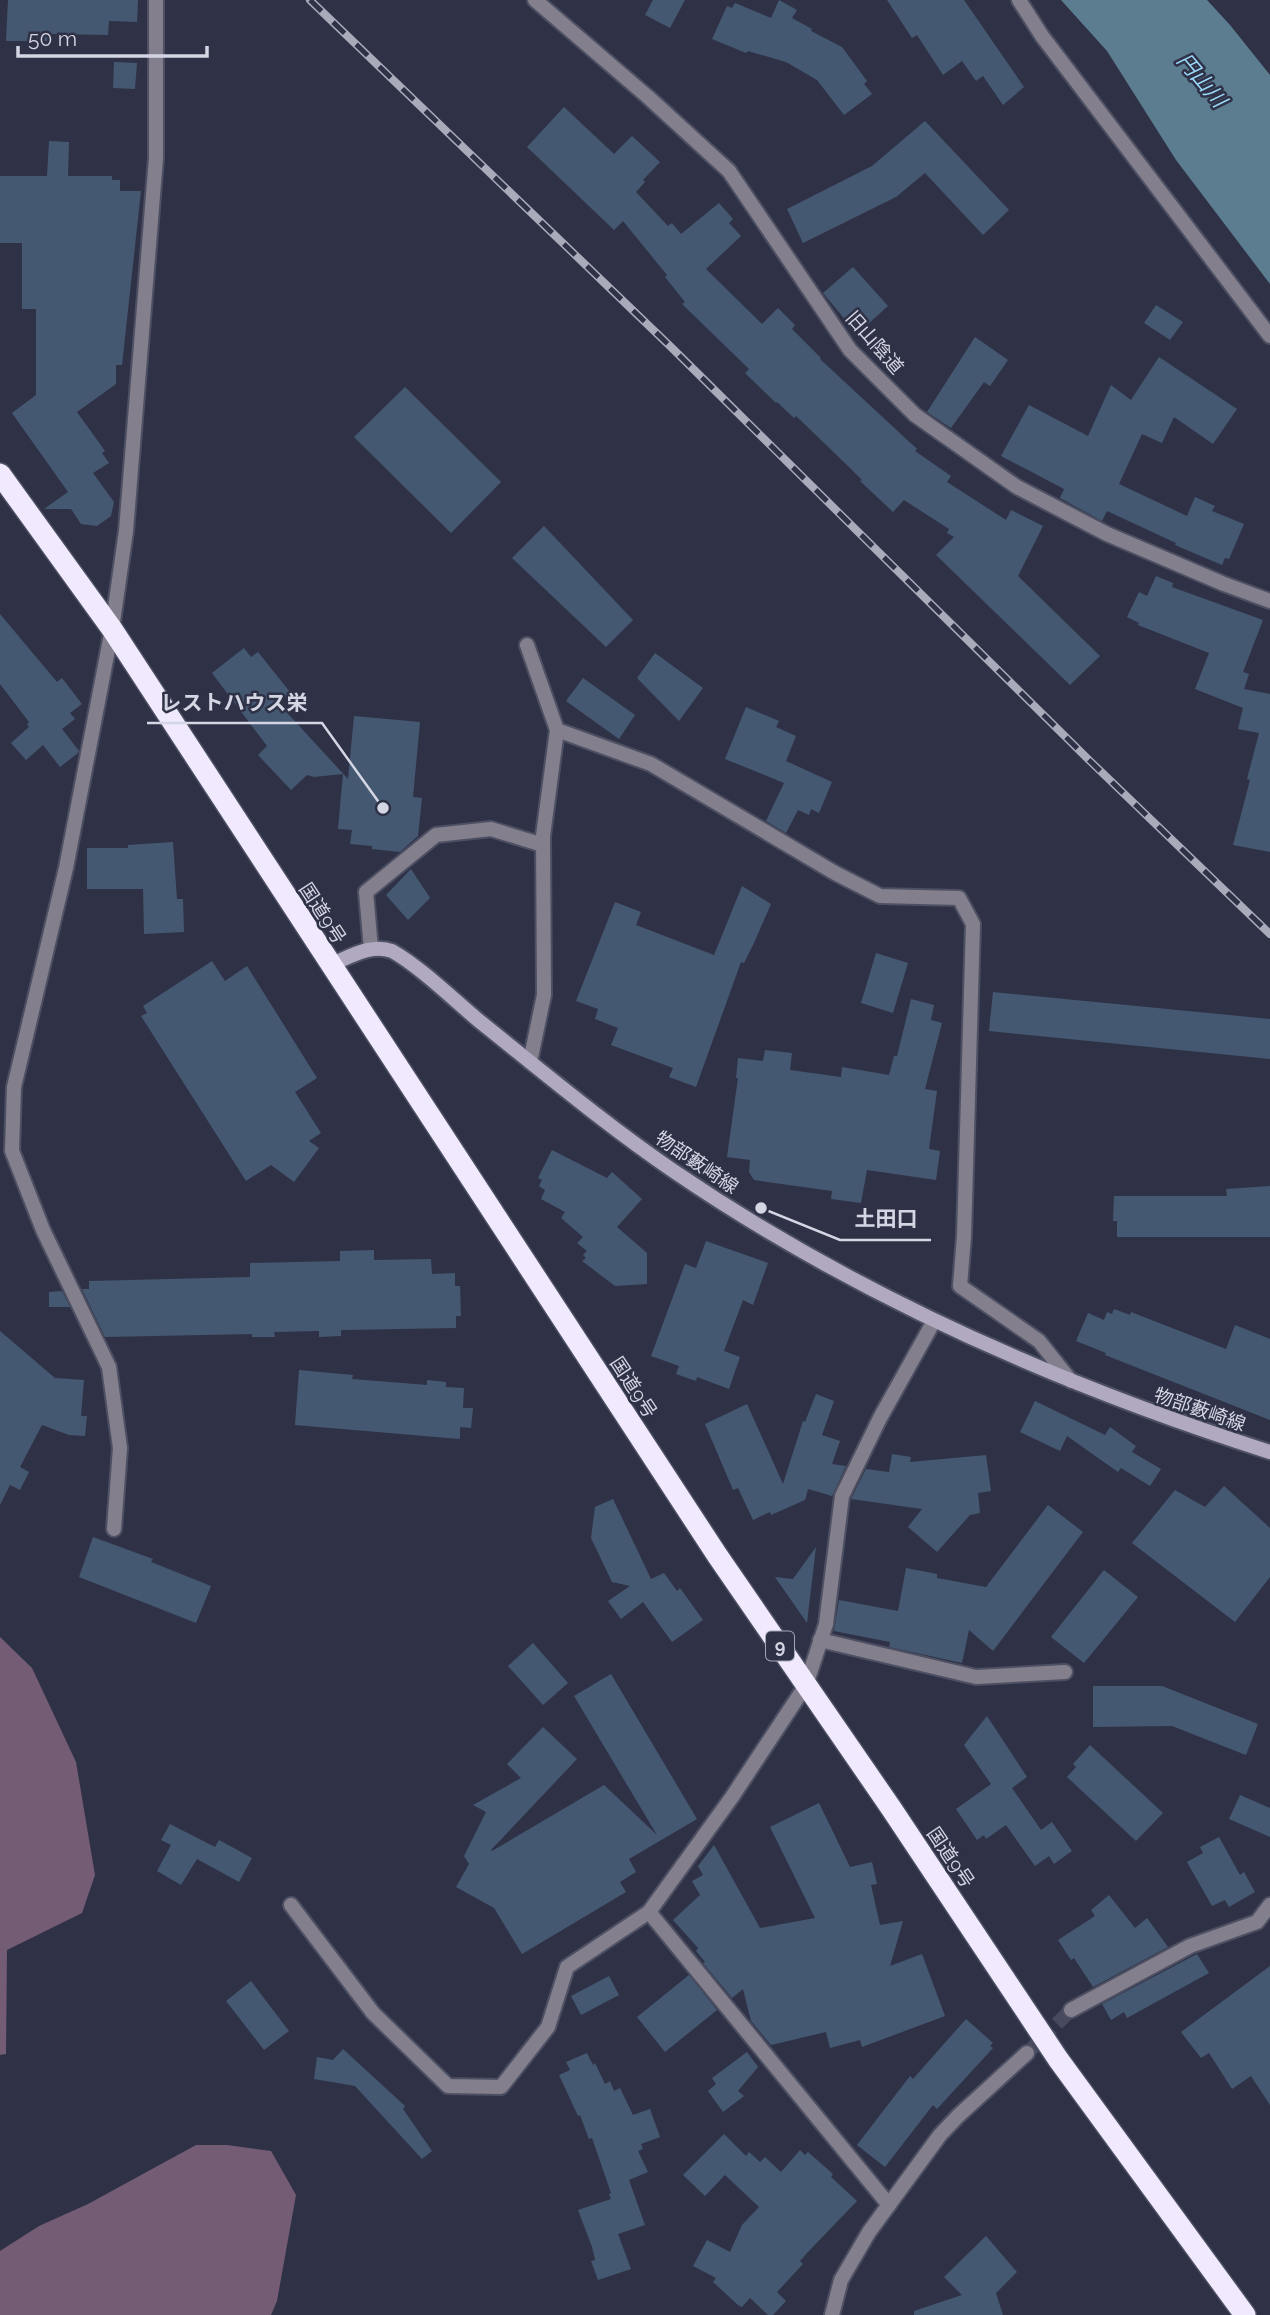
<svg xmlns="http://www.w3.org/2000/svg" width="1270" height="2315" viewBox="0 0 1270 2315" font-family="Raleway,'Noto Sans JP',sans-serif">
  <style>
    .forest { fill: #745c75 }
    .water { fill: #5b7d8f }
    .building { fill: #455871 }
    .lines { fill: none; stroke-linecap: round; stroke-linejoin: round }
    .street-tunnel { stroke: #484b5f; stroke-width: 14; stroke-dasharray: 14 7; stroke-linecap: butt }
    .street-casing { stroke: #4d5063; stroke-width: 18 }
    .secondary-casing { stroke: #4d5063; stroke-width: 18 }
    .highway-casing { stroke: #4d5063; stroke-width: 24 }
    .street { stroke: #847f8d; stroke-width: 14 }
    .secondary { stroke: #b1a9bf; stroke-width: 14 }
    .highway { stroke: #f1eaff; stroke-width: 21 }
    .rail-casing { stroke: #a9abbb; stroke-width: 8 }
    .rail { stroke: #2f3247; stroke-width: 5; stroke-dasharray: 16; stroke-linecap: butt }
    .labels { text-anchor: middle; dominant-baseline: central; stroke-width: 5; stroke-linejoin: round; paint-order: stroke }
    .shield { fill: #2f3247; stroke: #a2a5b5; stroke-width: 2 }
    .shield-label { font-size: 18px; font-weight: bold; fill: #d4d6e4 }
    .street-label { font-size: 19px; fill: #d4d6e4; stroke: #2f3247 }
    .water-label { font-size: 21px; font-style: italic; fill: #9ad8f8; stroke: #2f3247 }
    .leader { fill: none; stroke: #d4d6e4; stroke-width: 2.5 }
    .callout-dot { fill: #d4d6e4; stroke: #2f3247; stroke-width: 2.5 }
    .callout-label { font-size: 21px; text-anchor: middle; font-weight: bold; fill: #d4d6e4; stroke: #2f3247; stroke-width: 5; stroke-linejoin: round; paint-order: stroke }
  </style>
  <rect width="100%" height="100%" fill="#2f3247"/>
  <g class="forest">
    <polygon points="0,1637 32,1668 76,1762 95,1875 82,1913 7,1950 6,2054 0,2055"/>
    <polygon points="196,2145 227,2145 271,2151 296,2195 277,2301 271,2315 0,2315 0,2251 39,2226 88,2204"/>
  </g>
  <polygon class="water" points="1061,0 1207,0 1230,25 1270,75 1270,284 1176,160 1107,51"/>
  <g class="building">
    <polygon points="8,0 138,0 137,22 109,21 108,35 52,34 51,41 6,41"/>
    <polygon points="653,0 685,0 670,28 645,15"/>
    <polygon points="779,0 797,10 792,18 812,29 811,31 842,47 867,81 864,84 872,94 844,115 817,80 786,62 748,51 746,53 712,39 727,6 732,8 735,3 771,18"/>
    <polygon points="887,0 964,0 1024,87 1003,105 983,76 976,81 962,61 943,75 917,35 912,38"/>
    <polygon points="114,62 137,63 135,89 113,88"/>
    <polygon points="564,107 614,154 632,136 660,162 643,180 645,182 636,192 668,226 672,223 681,234 719,203 733,219 729,223 741,236 706,269 762,324 778,308 795,325 792,329 821,358 820,359 917,449 915,451 951,476 947,482 1006,520 1011,510 1043,526 1018,576 1100,656 1070,685 936,555 954,537 947,533 949,529 904,500 893,512 860,481 862,480 848,466 796,416 794,418 777,402 776,403 745,373 749,369 682,304 685,302 665,277 667,275 623,221 614,230 527,147"/>
    <polygon points="925,121 1009,210 983,235 925,173 896,197 803,243 787,209 872,166"/>
    <polygon points="49,141 69,142 68,176 112,176 112,180 120,180 120,191 141,191 122,365 116,365 116,384 77,412 105,451 102,453 109,463 93,473 114,502 111,516 97,526 81,524 71,509 44,509 68,492 12,413 36,395 36,309 22,309 22,243 0,243 0,176 47,176"/>
    <polygon points="853,267 888,306 857,334 823,293"/>
    <polygon points="1156,305 1183,322 1170,340 1144,323"/>
    <polygon points="975,337 1008,360 990,386 984,382 951,428 927,412"/>
    <polygon points="1159,357 1237,409 1213,444 1174,417 1162,443 1142,434 1119,484 1187,516 1195,497 1215,506 1212,511 1244,524 1229,559 1225,558 1222,565 1175,545 1176,543 1107,511 1102,521 1060,498 1064,489 1001,456 1029,405 1088,436 1111,385 1131,400"/>
    <polygon points="405,387 501,482 451,533 354,437"/>
    <polygon points="544,526 633,620 606,647 512,558"/>
    <polygon points="1156,576 1173,583 1172,587 1263,620 1243,672 1249,674 1244,689 1270,694 1270,852 1233,845 1250,780 1247,779 1259,733 1238,729 1243,708 1195,689 1209,653 1138,625 1139,623 1127,617 1139,592 1147,596"/>
    <polygon points="0,614 57,682 62,678 82,704 70,713 75,719 62,729 79,751 78,753 60,767 43,745 26,760 11,743 29,727 27,724 29,722 0,684"/>
    <polygon points="244,648 251,657 258,652 290,692 279,704 348,779 354,716 420,722 413,797 422,798 418,836 400,852 372,849 372,846 350,844 352,830 338,829 343,774 314,777 307,775 291,790 258,755 267,746 212,673"/>
    <polygon points="655,653 703,688 679,721 637,678"/>
    <polygon points="583,678 635,715 619,739 566,701"/>
    <polygon points="746,707 779,721 776,727 796,736 786,761 832,782 819,813 811,809 809,815 798,810 786,833 766,821 784,783 725,759"/>
    <polygon points="173,842 177,899 183,899 184,932 144,934 143,889 87,889 87,848 128,848 128,845"/>
    <polygon points="411,869 430,898 408,920 386,895"/>
    <polygon points="742,886 771,904 753,945 744,963 741,962 696,1087 669,1077 673,1068 611,1045 618,1028 595,1019 598,1009 576,1001 615,902 641,912 636,925 714,955"/>
    <polygon points="876,953 908,963 893,1013 861,1003"/>
    <polygon points="212,961 225,981 247,966 317,1078 295,1092 321,1133 309,1141 319,1148 294,1182 271,1165 246,1181 141,1016 147,1013 143,1006"/>
    <polygon points="993,992 1270,1019 1270,1059 989,1031"/>
    <polygon points="911,999 934,1005 931,1020 942,1023 925,1089 937,1091 929,1149 940,1151 936,1180 867,1170 861,1203 831,1199 832,1191 754,1180 749,1172 750,1160 727,1157 738,1078 736,1078 738,1058 763,1061 765,1050 792,1053 790,1070 841,1077 842,1067 889,1075 894,1056 897,1056"/>
    <polygon points="552,1150 607,1178 612,1172 642,1199 617,1227 647,1253 647,1284 615,1286 582,1261 586,1258 583,1255 587,1251 577,1243 583,1237 561,1218 565,1212 541,1199 545,1190 539,1186 542,1180 538,1178"/>
    <polygon points="1270,1186 1270,1237 1117,1237 1117,1221 1113,1221 1114,1196 1227,1196 1226,1189"/>
    <polygon points="706,1241 768,1263 753,1305 743,1300 724,1351 740,1357 729,1389 697,1377 696,1381 676,1374 679,1366 651,1356 685,1264 696,1268"/>
    <polygon points="374,1250 374,1260 431,1259 432,1274 455,1273 455,1286 460,1286 461,1316 456,1316 456,1328 341,1330 341,1336 319,1337 319,1331 274,1332 275,1337 252,1337 252,1334 105,1337 82,1289 89,1289 89,1281 250,1277 250,1263 340,1261 340,1251"/>
    <polygon points="62,1291 70,1307 49,1307 49,1292"/>
    <polygon points="1114,1309 1130,1315 1131,1312 1226,1349 1235,1325 1270,1339 1270,1420 1105,1355 1106,1353 1076,1341 1088,1313 1104,1320 1107,1312 1112,1314"/>
    <polygon points="0,1331 55,1378 84,1380 81,1416 87,1416 85,1436 69,1435 42,1425 20,1467 29,1472 20,1490 10,1485 0,1505"/>
    <polygon points="299,1370 353,1375 352,1379 427,1385 427,1380 446,1382 446,1387 464,1388 463,1408 473,1408 471,1428 460,1427 460,1439 295,1425"/>
    <polygon points="816,1394 834,1401 822,1435 840,1441 832,1464 846,1466 832,1496 808,1489 805,1500 771,1515 770,1512 753,1520 738,1488 733,1490 705,1424 747,1404 783,1484 803,1421 805,1422"/>
    <polygon points="1035,1401 1105,1435 1110,1427 1136,1446 1132,1452 1161,1469 1150,1486 1121,1468 1118,1472 1067,1436 1060,1451 1020,1432"/>
    <polygon points="892,1454 911,1457 910,1462 986,1455 991,1491 978,1493 980,1513 970,1515 937,1552 908,1527 922,1509 851,1499 866,1469 889,1472"/>
    <polygon points="1224,1486 1270,1528 1270,1577 1235,1622 1132,1543 1175,1490 1205,1507"/>
    <polygon points="613,1499 651,1579 664,1573 677,1591 680,1588 703,1620 672,1642 643,1602 621,1619 608,1601 630,1586 612,1582 591,1538 595,1507"/>
    <polygon points="1048,1505 1083,1532 993,1651 969,1630 962,1663 889,1647 890,1642 834,1631 839,1600 898,1611 906,1568 937,1574 937,1578 986,1587"/>
    <polygon points="93,1537 153,1559 151,1562 211,1586 196,1623 79,1577"/>
    <polygon points="816,1547 807,1623 775,1577 793,1579"/>
    <polygon points="1104,1570 1138,1597 1084,1663 1051,1637"/>
    <polygon points="533,1643 568,1683 543,1705 508,1666"/>
    <polygon points="611,1674 697,1819 629,1859 636,1872 620,1882 626,1892 522,1954 494,1908 456,1887 469,1864 464,1856 486,1812 473,1805 521,1778 507,1764 543,1727 577,1759 491,1850 492,1851 604,1785 657,1835 574,1696"/>
    <polygon points="1093,1686 1162,1686 1258,1724 1246,1755 1172,1726 1093,1727"/>
    <polygon points="987,1716 1027,1777 1012,1788 1041,1830 1052,1822 1072,1851 1054,1864 1049,1856 1035,1866 1006,1825 986,1839 984,1835 977,1840 956,1809 991,1784 964,1745"/>
    <polygon points="1090,1745 1163,1813 1136,1841 1067,1777 1076,1767 1073,1764"/>
    <polygon points="1240,1795 1270,1808 1270,1837 1229,1819"/>
    <polygon points="819,1803 850,1867 872,1862 877,1884 871,1885 880,1925 903,1921 890,1966 922,1954 945,2016 862,2047 860,2040 830,2048 826,2032 771,2045 751,2021 743,1989 732,1998 703,1963 705,1962 696,1951 698,1948 673,1920 700,1895 692,1881 703,1875 698,1866 714,1845 760,1928 815,1918 770,1827"/>
    <polygon points="170,1824 215,1847 219,1840 252,1858 239,1882 197,1859 181,1885 157,1871 171,1845 161,1840"/>
    <polygon points="1219,1837 1240,1875 1244,1872 1255,1892 1229,1907 1225,1900 1212,1906 1187,1862 1203,1853 1200,1847"/>
    <polygon points="1109,1895 1135,1928 1147,1918 1168,1947 1093,1987 1074,1958 1071,1960 1058,1940 1095,1916 1091,1910"/>
    <polygon points="1197,1954 1209,1973 1127,2018 1124,2012 1111,2020 1102,2004"/>
    <polygon points="1270,1966 1270,2105 1251,2076 1232,2089 1209,2053 1201,2058 1181,2032"/>
    <polygon points="689,1975 717,2010 665,2052 637,2017"/>
    <polygon points="609,1976 619,1995 581,2015 571,1996"/>
    <polygon points="251,1981 289,2031 264,2050 226,2001"/>
    <polygon points="966,2019 993,2043 990,2046 993,2048 937,2109 933,2105 885,2167 857,2145 910,2076 913,2079"/>
    <polygon points="343,2049 405,2106 403,2109 432,2151 422,2159 355,2086 314,2079 317,2057 333,2060"/>
    <polygon points="747,2052 758,2067 738,2091 744,2096 723,2112 708,2091 716,2084 712,2078"/>
    <polygon points="587,2053 593,2065 595,2063 605,2084 610,2081 614,2091 620,2088 633,2115 650,2109 660,2137 641,2144 643,2149 638,2151 648,2172 629,2180 645,2225 618,2234 631,2269 598,2280 591,2261 595,2260 592,2247 578,2210 611,2199 609,2194 611,2193 592,2138 589,2139 580,2115 578,2116 559,2075 570,2070 566,2062"/>
    <polygon points="724,2134 746,2156 749,2152 760,2162 765,2157 781,2172 800,2150 805,2155 808,2152 833,2174 831,2177 857,2201 808,2252 800,2261 803,2264 777,2292 786,2301 773,2315 768,2315 750,2298 742,2307 738,2305 713,2282 716,2278 693,2266 707,2240 730,2252 742,2225 759,2207 725,2175 705,2196 683,2175"/>
    <polygon points="986,2236 1017,2272 996,2293 1003,2315 914,2315 914,2311 962,2295 944,2277"/>
  </g>
  <g class="lines">
    <polyline class="street-tunnel" points="1027,2053 1071,2010"/>
    <g class="street-casing">
      <g id="street">
        <polyline points="535,0 648,97 729,171 850,350 915,415 1017,487 1107,534 1224,584 1270,601"/>
        <polyline points="1019,0 1042,36 1270,336"/>
        <polyline points="527,645 557,730 543,836 544,995 530,1062"/>
        <polyline points="557,730 651,764 835,873 880,896 959,898 973,924 964,1236 960,1286 1039,1341 1071,1381"/>
        <polyline points="371,949 366,892 436,835 491,829 543,845"/>
        <polyline points="114,1529 120,1448 109,1367 43,1230 12,1151 14,1087 66,868 112,629 126,531 156,158 156,0"/>
        <polyline points="820,1640 976,1677 1065,1672"/>
        <polyline points="291,1905 373,2013 448,2086 501,2087 548,2027 567,1967 649,1912 732,1797 806,1685 826,1624 842,1496 880,1418 934,1321"/>
        <polyline points="649,1912 889,2205"/>
        <polyline points="1071,2010 1190,1946 1257,1922 1270,1905"/>
        <polyline points="832,2315 841,2280 869,2232 940,2135 958,2116 1027,2053"/>
      </g>
    </g>
    <g class="secondary-casing">
      <path id="secondary" d="M 330,965 C 350,957 371,943 392,951 C 419,966 453,999 478,1020 C 543,1072 606,1125 675,1172 C 857,1296 1060,1385 1270,1452"/>
    </g>
    <g class="highway-casing">
      <polyline id="highway" points="0,474 112,629 717,1555 891,1808 1058,2059 1245,2315"/>
    </g>
    <use href="#street" class="street"/>
    <use href="#secondary" class="secondary"/>
    <use href="#highway" class="highway"/>
    <g class="rail-casing">
      <polyline id="rail" points="310,0 672,348 1091,762 1270,934"/>
    </g>
    <use href="#rail" class="rail"/>
  </g>
  <g class="labels">
    <rect class="shield" x="766" y="1631.5" width="28" height="29" rx="5"/>
    <g class="shield-label">
      <text x="780" y="1646">9</text>
    </g>
    <g class="street-label">
      <text transform="translate(875 342) rotate(49)">旧山陰道</text>
      <text transform="translate(323 913) rotate(57)">国道9号</text>
      <text transform="translate(697 1162) rotate(34)">物部藪崎線</text>
      <text transform="translate(634 1387) rotate(57)">国道9号</text>
      <text transform="translate(1200 1409) rotate(19)">物部藪崎線</text>
      <text transform="translate(951 1857) rotate(56)">国道9号</text>
    </g>
    <g class="water-label">
      <text transform="translate(1202 80) rotate(50)">円山川</text>
    </g>
  </g>
  <path class="leader" d="M383 808L322 723H147M761 1208L840 1240H931"/>
  <g class="callout-dot">
    <circle cx="383" cy="808" r="7"/>
    <circle cx="761" cy="1208" r="7"/>
  </g>
  <g class="callout-label">
    <text x="234" y="710">レストハウス栄</text>
    <text x="886" y="1226">土田口</text>
  </g>
  <path d="M18 46v10h189v-10" fill="none" stroke="#d4d6e4" stroke-width="3.5"/>
  <text x="28" y="46" font-size="21" fill="#d4d6e4" stroke="#2f3247" stroke-width="5" paint-order="stroke">50 m</text>
</svg>
